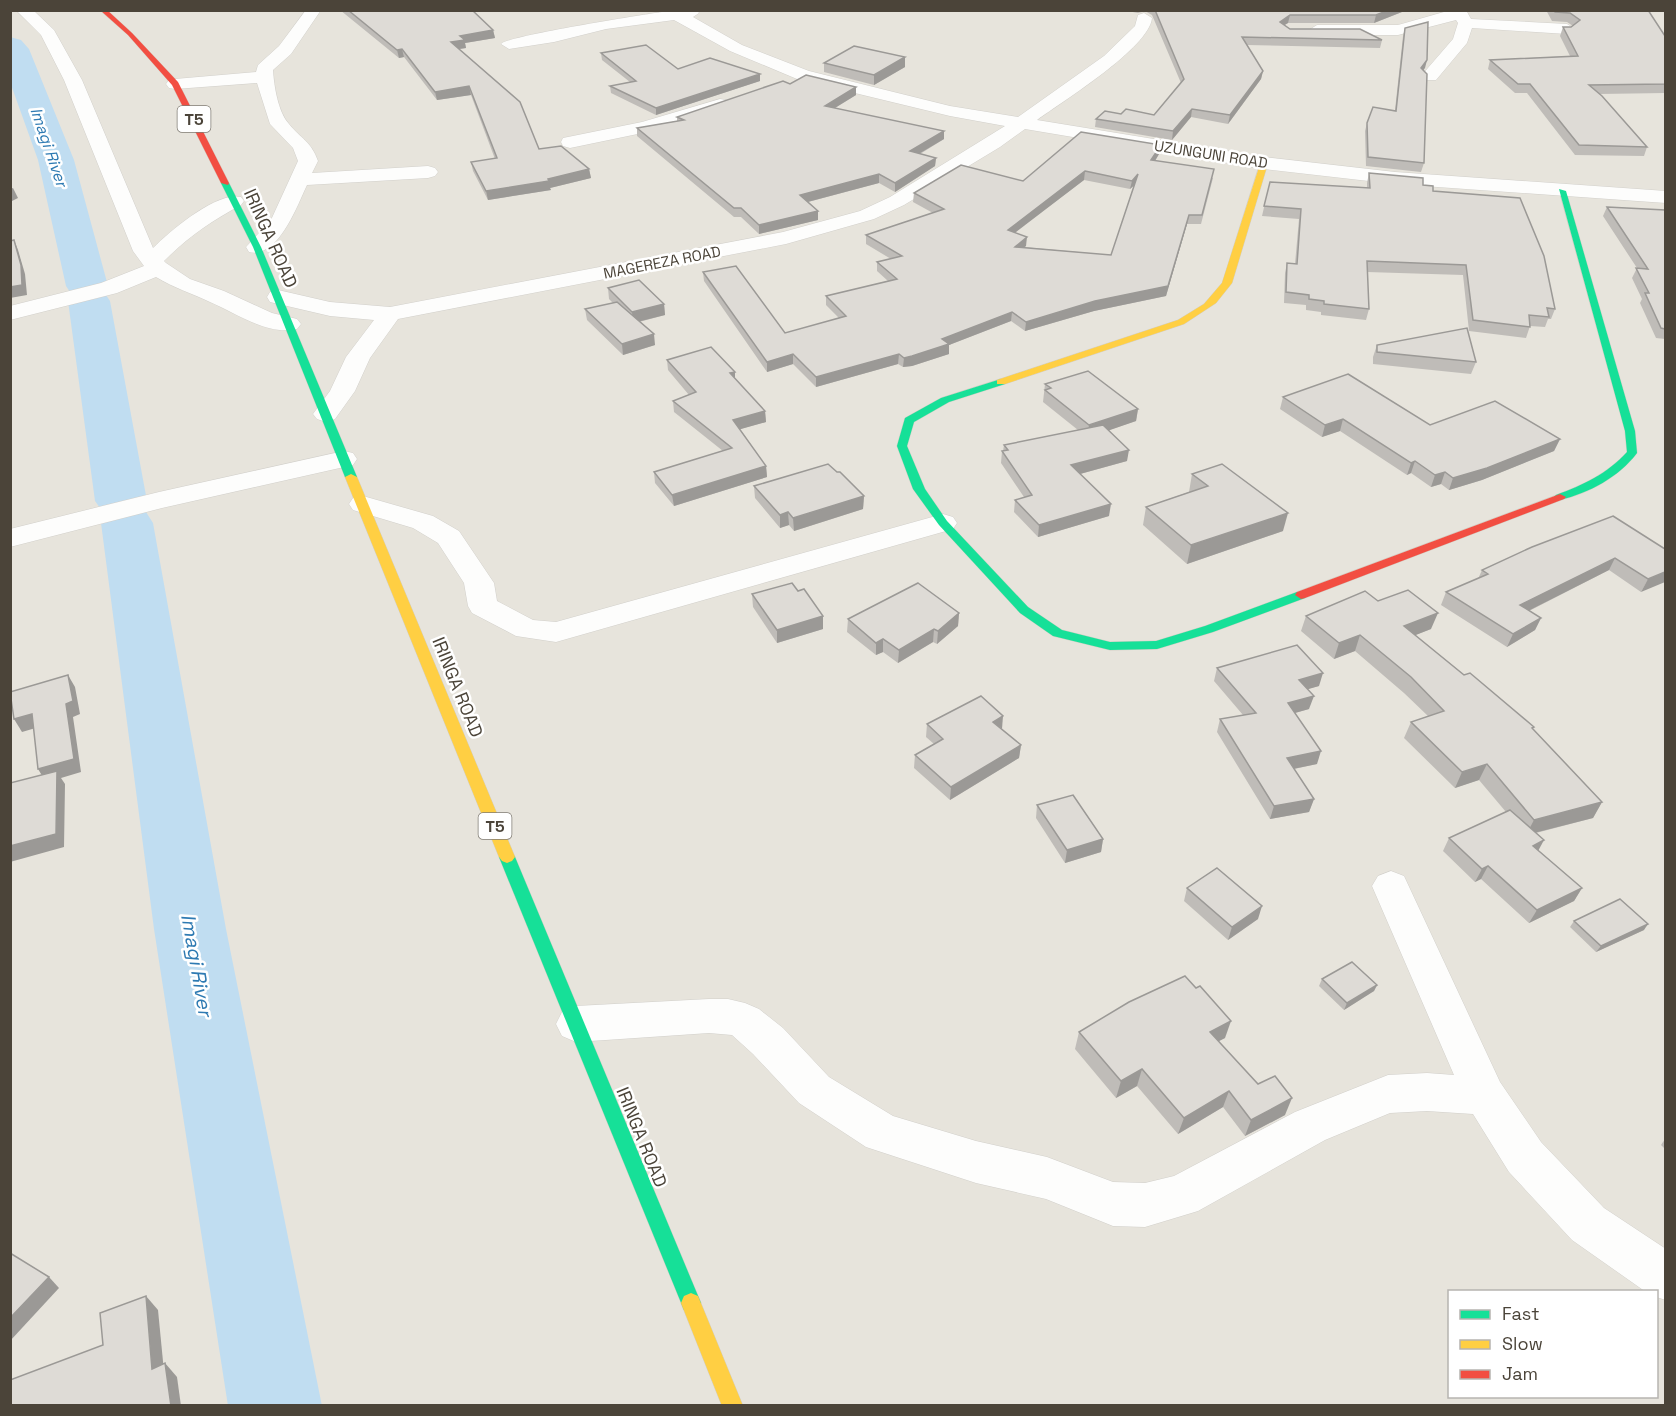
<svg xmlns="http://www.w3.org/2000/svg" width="1676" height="1416" viewBox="0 0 1676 1416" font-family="'Space Grotesk',sans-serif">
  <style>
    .residential { fill: #e7e4dc; fill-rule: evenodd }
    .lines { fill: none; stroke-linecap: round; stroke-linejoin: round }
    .river { fill: #c0ddf1; fill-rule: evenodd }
    .street-casing { stroke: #d2d0cb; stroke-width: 1 }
    .fast-casing { stroke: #d3cfc5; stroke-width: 1 }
    .slow-casing { stroke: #d3cfc5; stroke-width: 1 }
    .jam-casing { stroke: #d3cfc5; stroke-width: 1 }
    .street { fill: #fdfdfc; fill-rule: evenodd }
    .fast { fill: #16e098; fill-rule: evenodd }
    .slow { fill: #ffcf43; fill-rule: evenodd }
    .jam { fill: #f24e42; fill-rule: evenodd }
    .wall { fill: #bfbcb8; fill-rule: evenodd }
    .shaded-wall { fill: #9b9996 }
    .building { fill: #dedbd6; stroke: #9b9996; stroke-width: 1.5; fill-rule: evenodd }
    .labels { text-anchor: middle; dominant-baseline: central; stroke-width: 5; stroke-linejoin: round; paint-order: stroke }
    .far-street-label { font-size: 15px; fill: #4b4439; stroke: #fff }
    .shield { fill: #fff; stroke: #817c74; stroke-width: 1.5 }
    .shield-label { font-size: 16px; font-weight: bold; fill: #4b4439 }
    .far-water-label { font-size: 16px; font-style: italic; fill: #2e7ab2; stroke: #fff }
    .street-label { font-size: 18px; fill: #4b4439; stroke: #fff }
    .water-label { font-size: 20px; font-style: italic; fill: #2e7ab2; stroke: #fff }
  </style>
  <rect width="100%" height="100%" fill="#f4f2ee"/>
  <path class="residential" d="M 10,11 L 1665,11 L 1665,1405 L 11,1405 ZM 1450,1292 L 1656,1292 L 1656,1396 L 1450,1396 Z"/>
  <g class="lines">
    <polygon class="river" points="10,37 21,40 29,49 74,160 108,286 104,292 110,301 147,501 140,510 146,512 153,523 226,929 322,1406 228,1406 154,929 101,523 107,513 103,512 95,501 68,301 72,295 66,286 38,160 10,82"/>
    <g class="street-casing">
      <g id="street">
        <path d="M 16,10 L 33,10 L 54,30 L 82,80 L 153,248 C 170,231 217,191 241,197 L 244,201 L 241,205 C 210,222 189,236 164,261 L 166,263 L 190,279 L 224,291 L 272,313 L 297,319 L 301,324 L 297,329 C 268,336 236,313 210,302 C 191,293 174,288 156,277 L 117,293 L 10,320 L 10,306 L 101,283 L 144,266 L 133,251 L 64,80 L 41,35 Z"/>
        <path d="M 306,10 L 321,10 L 291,54 L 273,70 C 274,86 278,112 289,124 C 301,139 311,141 318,161 L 312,173 L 428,166 L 435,168 L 438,172 L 435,176 L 428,178 L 307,185 C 297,206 278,259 249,252 L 246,247 L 271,220 L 298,161 L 293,148 L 270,124 L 257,83 L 175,89 L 169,88 L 166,84 L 169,80 L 175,79 L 256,72 L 258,65 L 279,46 Z"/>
        <path d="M 661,10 L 697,10 L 699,13 L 693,17 L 742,45 L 809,71 L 950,106 L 1018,117 L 1104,56 L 1135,26 L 1138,15 L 1144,13 L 1152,18 C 1149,48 1063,101 1037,120 L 1264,157 L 1395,172 L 1666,191 L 1666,203 L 1395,184 L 1264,169 L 1025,129 L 1000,147 L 904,205 L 874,219 L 786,244 L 398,319 L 370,358 L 355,391 L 335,419 L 326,422 L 317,419 L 313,414 L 330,391 L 346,357 L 374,320 L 330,316 L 270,302 L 267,297 L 270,292 L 278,290 L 330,302 L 390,307 L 783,232 L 860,211 L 890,197 L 1005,126 L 950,116 L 797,79 L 730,51 L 674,20 L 606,29 L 554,42 L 509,49 L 501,44 C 507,36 642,15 662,12 Z"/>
        <polygon points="1451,10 1466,10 1471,19 1567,24 1575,29 1567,34 1472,28 1467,43 1436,80 1424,80 1421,76 1453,39 1458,23 1456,20 1398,35 1317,35 1309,30 1317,25 1398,25"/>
        <polygon points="720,99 726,100 729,104 726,108 652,131 570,148 563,146 561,142 563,138 642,122"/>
        <polygon points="344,451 353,453 357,459 353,465 162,508 10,547 10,529 159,492"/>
        <polygon points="363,496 433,516 459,531 494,583 497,601 533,620 556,622 943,514 953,517 957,523 953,529 556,642 516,636 472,613 468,606 464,583 438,543 413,528 353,510 349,504 353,498"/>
        <polygon points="1391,871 1404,876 1500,1082 1541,1142 1604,1208 1666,1249 1666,1300 1656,1297 1656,1292 1646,1292 1572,1240 1509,1172 1473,1114 1427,1111 1390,1113 1325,1140 1198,1211 1145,1227 1113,1226 1046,1199 976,1183 866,1147 799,1103 753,1054 732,1035 709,1033 576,1042 562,1036 556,1024 562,1012 576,1006 709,999 728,999 745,1003 759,1009 783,1028 829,1077 893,1116 976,1141 1047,1157 1113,1182 1145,1183 1174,1176 1295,1112 1388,1075 1427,1073 1454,1075 1372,886 1378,876"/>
      </g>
    </g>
    <g class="fast-casing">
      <g id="fast">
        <polygon points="222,181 229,183 261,247 357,477 355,479 351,480 345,477 253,247 221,183"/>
        <path d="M 1559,189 L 1566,191 L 1635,431 L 1637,453 C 1619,477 1589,493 1560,500 L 1554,497 L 1556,495 C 1583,485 1607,474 1627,452 L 1625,431 Z"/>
        <polygon points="1001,379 1006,382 1005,384 949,402 914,422 907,446 925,489 947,521 1028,607 1062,630 1110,642 1156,641 1205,626 1297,592 1305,592 1307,595 1305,598 1213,632 1157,649 1110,650 1053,636 1020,613 939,525 913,489 897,446 905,418 941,398"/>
        <polygon points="507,851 512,853 515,857 701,1303 698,1310 691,1313 684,1310 499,857 502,853"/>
      </g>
    </g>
    <g class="slow-casing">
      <g id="slow">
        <polygon points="1261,161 1268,163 1232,283 1216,303 1184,324 1005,384 997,384 997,380 1178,320 1204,304 1222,283"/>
        <polygon points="351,474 357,477 515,857 512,861 507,863 502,861 499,857 345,477"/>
        <polygon points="691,1293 698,1296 743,1406 722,1406 681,1303 684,1296"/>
      </g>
    </g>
    <g class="jam-casing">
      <g id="jam">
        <polygon points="100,10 107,10 132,33 178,82 229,183 228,185 221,183 172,85 128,35"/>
        <polygon points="1560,494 1566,497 1564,499 1305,598 1301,599 1295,595 1297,592"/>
      </g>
    </g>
    <use href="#street" class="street"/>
    <use href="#fast" class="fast"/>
    <use href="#slow" class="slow"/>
    <use href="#jam" class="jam"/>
  </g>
  <g class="wall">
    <polygon points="340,10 473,10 472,11 493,30 495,38 465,43 466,48 459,49 539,149 589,169 591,178 550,188 551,190 488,200 473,171 471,162 495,159 471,95 437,100 404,57 399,58"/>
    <polygon points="1122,10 1407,10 1374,23 1288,23 1284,25 1290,29 1382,40 1380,48 1247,45 1263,71 1261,79 1228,124 1191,117 1172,140 1095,127 1096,119 1121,114 1154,115 1181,83 1152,15 1145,11 1138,13"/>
    <polygon points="1546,10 1648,10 1665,36 1665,93 1599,94 1647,147 1644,156 1575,155 1527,93 1515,93 1488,69 1490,60 1570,56 1560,36 1563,27 1571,27 1573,26 1567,22 1552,21"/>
    <polygon points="1405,28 1427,60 1423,70 1424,163 1421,172 1366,166 1365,131 1367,123 1395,110 1403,36"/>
    <polygon points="601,53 678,69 760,74 760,81 656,115 611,93 610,86 630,82 602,60"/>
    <polygon points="905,57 905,67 874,85 824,72 824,63"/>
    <polygon points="790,84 856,87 856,95 835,108 944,139 920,154 936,158 935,166 895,192 879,183 808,202 818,211 818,220 759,234 741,217 734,217 637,136 637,128 677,121 677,117"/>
    <path d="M 1161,145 L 1159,154 L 1155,161 L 1213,178 L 1201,224 L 1187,224 L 1166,296 L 1094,311 L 1025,331 L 1011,321 L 949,345 L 949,354 L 912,366 L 903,367 L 898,364 L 816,387 L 793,364 L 767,372 L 704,281 L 703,272 L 785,333 L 839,318 L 826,305 L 826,296 L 888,281 L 877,271 L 877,262 L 891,259 L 866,244 L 866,235 L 933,213 L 913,202 L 914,193 L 1023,181 ZM 1084,180 L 1130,189 L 1134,185 L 1111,255 L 1024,247 L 1026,246 L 1015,232 Z"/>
    <polygon points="1369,173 1423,185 1433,191 1555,309 1551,319 1548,319 1545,327 1530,326 1526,338 1469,331 1463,275 1367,272 1369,309 1366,320 1321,315 1321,312 1306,310 1306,305 1284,303 1285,273 1287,263 1295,264 1299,219 1262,216 1270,182 1367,188 1367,183"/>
    <polygon points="1607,207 1665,210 1665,339 1656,338 1640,303 1642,299 1632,278 1637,268 1603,216"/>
    <polygon points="608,288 664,304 665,315 639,322 655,345 623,355 587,320 585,309 613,303 609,299"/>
    <polygon points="1377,345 1476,362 1471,374 1373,364 1373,357"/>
    <polygon points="667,360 735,379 765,411 766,422 740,429 766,466 767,477 674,506 655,483 654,472 723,451 674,412 673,401 689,395 668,370"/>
    <polygon points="1045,384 1138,409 1136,421 1109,430 1127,461 1080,474 1109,516 1038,537 1014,512 1015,500 1024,497 1001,463 1002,451 1003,451 1004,445 1078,430 1043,402"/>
    <polygon points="1283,397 1430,425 1560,439 1554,451 1482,480 1449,490 1441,484 1431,487 1411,473 1407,475 1340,431 1322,437 1280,409"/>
    <polygon points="837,472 864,496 863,509 794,531 789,525 780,528 755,498 754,486"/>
    <polygon points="1192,474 1283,531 1187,564 1143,525 1146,507 1189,492"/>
    <polygon points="1665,549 1641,592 1609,570 1529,611 1541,618 1535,630 1507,647 1441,605 1446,592 1478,579 1482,570"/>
    <polygon points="752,594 823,629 777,643 753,607"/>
    <polygon points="1378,601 1431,629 1415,635 1533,730 1602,802 1593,818 1536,833 1538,850 1582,888 1574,901 1529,923 1481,879 1475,882 1443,851 1449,838 1506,812 1479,780 1455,788 1404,738 1411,722 1428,716 1404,693 1355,651 1334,659 1301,631 1306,616"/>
    <polygon points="959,613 958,626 937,644 933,642 898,663 883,652 876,655 847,632 848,619"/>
    <polygon points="1217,668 1319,686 1307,689 1309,709 1295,713 1317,764 1294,769 1314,799 1309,812 1270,819 1217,732 1220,719 1243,715 1214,681"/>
    <polygon points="927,724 1002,729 1021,745 1019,758 950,800 914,768 915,755 934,744 926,737"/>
    <polygon points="1037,805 1103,839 1101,852 1065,863 1036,818"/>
    <polygon points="1187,888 1258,919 1228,940 1184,901"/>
    <polygon points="1574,921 1644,930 1596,952 1570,927"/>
    <polygon points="1322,979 1377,985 1374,991 1344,1010 1319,986"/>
    <polygon points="1079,1032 1225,1038 1218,1041 1285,1115 1245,1136 1223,1107 1178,1134 1137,1086 1116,1098 1075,1049"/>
    <polygon points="1665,1139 1665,1149 1661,1145"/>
  </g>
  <g class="shaded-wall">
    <polygon points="1389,10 1407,10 1374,23 1376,15"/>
    <polygon points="1290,15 1288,23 1278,29 1280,22"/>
    <polygon points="493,30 495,38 465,43 466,48 452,50 451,42 460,36"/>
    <polygon points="402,49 404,57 399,58 397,50"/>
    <polygon points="905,57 905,67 874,85 874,75"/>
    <polygon points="1427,60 1425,68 1419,76 1421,68"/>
    <polygon points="1263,71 1261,79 1228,124 1230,115"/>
    <polygon points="760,74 760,81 656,115 656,108"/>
    <polygon points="469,86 471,95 437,100 435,92"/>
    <polygon points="856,87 856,95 825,114 825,106"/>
    <polygon points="1192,109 1191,117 1172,140 1173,131"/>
    <polygon points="944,131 944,139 910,159 910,151"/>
    <polygon points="1161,145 1159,154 1150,169 1151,160"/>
    <polygon points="936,158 935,166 895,192 895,183"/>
    <polygon points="589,169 591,178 550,188 551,190 488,200 486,191 548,179"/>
    <polygon points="1085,171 1084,180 1007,239 1008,230"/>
    <polygon points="879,174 879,183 800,204 800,195"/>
    <polygon points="1138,174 1137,183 1130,189 1132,181"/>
    <polygon points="13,188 18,198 10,202 10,189"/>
    <polygon points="818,211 818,220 759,234 759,225"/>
    <polygon points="1189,215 1187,224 1166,296 1094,311 1025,331 1026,322 1095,301"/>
    <polygon points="1027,237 1026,246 1014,256 1015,247"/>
    <polygon points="14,240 18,250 25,274 27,295 10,298"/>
    <polygon points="664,304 665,315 633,323 632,312"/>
    <polygon points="1012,312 1011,321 949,345 949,354 912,366 903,367 904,358 942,339"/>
    <polygon points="654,334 655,345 623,355 622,344"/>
    <polygon points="793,354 793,364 767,372 767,362"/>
    <polygon points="899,354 898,364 816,387 816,377"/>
    <polygon points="735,372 735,382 730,373"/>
    <polygon points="1138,409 1136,421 1087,438 1089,425"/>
    <polygon points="765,411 766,422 734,431 733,420"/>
    <polygon points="1343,419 1340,431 1322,437 1325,425"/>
    <polygon points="1560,439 1554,451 1482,480 1449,490 1453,478"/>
    <polygon points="1129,450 1127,461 1069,477 1071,465"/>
    <polygon points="1415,461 1411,473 1407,475 1411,463"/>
    <polygon points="766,466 767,477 674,506 672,495"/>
    <polygon points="1445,472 1441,484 1431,487 1435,475"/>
    <polygon points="864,496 863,509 794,531 793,518"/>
    <polygon points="1111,504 1109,516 1038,537 1039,525"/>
    <polygon points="788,512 789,525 780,528 780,515"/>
    <polygon points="1288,513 1283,531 1187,564 1191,545"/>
    <polygon points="1615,558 1609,570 1514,618 1520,605"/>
    <polygon points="1665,572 1665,582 1641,592 1648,579"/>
    <polygon points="959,613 958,626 937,644 938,631"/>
    <polygon points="1438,613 1431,629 1398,642 1404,626"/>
    <polygon points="823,616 823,629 777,643 777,630"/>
    <polygon points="1541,618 1535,630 1507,647 1513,634"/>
    <polygon points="934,629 933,642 898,663 899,650"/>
    <polygon points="1360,635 1355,651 1334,659 1339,643"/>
    <polygon points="883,639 883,652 876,655 876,643"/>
    <polygon points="1323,673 1319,686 1295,693 1299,680"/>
    <polygon points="68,675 75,687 80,714 73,717 81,772 61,778 65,784 64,847 10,862 10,846 46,782 38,769 66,704"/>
    <polygon points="1314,696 1309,709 1284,716 1288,703"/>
    <polygon points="32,714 39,727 22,732 14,719"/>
    <polygon points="1003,716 1002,729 993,722"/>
    <polygon points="1021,745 1019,758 950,800 951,787"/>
    <polygon points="1321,751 1317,764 1283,771 1287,758"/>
    <polygon points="1487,764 1479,780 1455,788 1462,772"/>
    <polygon points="1314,799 1309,812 1270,819 1274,806"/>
    <polygon points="1602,802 1593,818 1526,835 1534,820"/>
    <polygon points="1103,839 1101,852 1065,863 1067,850"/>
    <polygon points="1544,840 1537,853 1533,846"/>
    <polygon points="1488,866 1481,879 1475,882 1482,869"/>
    <polygon points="1582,888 1574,901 1529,923 1537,910"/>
    <polygon points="1262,906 1258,919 1228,940 1232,927"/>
    <polygon points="1648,924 1644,930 1596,952 1601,946"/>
    <polygon points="1377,985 1374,991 1344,1010 1347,1003"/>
    <polygon points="1231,1021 1225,1038 1204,1049 1210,1032"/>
    <polygon points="1142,1069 1137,1086 1116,1098 1121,1081"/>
    <polygon points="1229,1091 1223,1107 1178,1134 1184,1118"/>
    <polygon points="1292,1098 1285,1115 1245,1136 1251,1120"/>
    <polygon points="49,1277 59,1288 10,1341 10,1318"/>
    <polygon points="146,1296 158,1310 165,1382 152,1369"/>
    <polygon points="165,1363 177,1377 181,1406 171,1406"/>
  </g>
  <g class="building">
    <polygon points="348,10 472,10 493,30 460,36 465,40 451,42 520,102 539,149 561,146 589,169 548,179 549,181 486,191 471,162 497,158 469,86 435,92 402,49 397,50"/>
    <polygon points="1155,10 1389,10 1376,15 1290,15 1280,22 1290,29 1360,29 1382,40 1242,37 1263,71 1230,115 1192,109 1173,131 1096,119 1105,111 1121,114 1126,109 1154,115 1184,79"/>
    <polygon points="1554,10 1648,10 1665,36 1665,84 1589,85 1602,96 1647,147 1579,145 1530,84 1518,84 1490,60 1578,56 1563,27 1571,27 1580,20 1570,13 1555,12"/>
    <polygon points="1428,22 1427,60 1421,68 1427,74 1424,163 1368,157 1367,123 1373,107 1396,111 1405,28"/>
    <polygon points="646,45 678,69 710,58 760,74 656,108 610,86 636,81 601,53"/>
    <polygon points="854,46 905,57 874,75 824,63"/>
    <polygon points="806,75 856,87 825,106 944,131 910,151 936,158 895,183 879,174 800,195 818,211 759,225 741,208 734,208 637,128 684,120 677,117 783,81 790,84"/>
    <path d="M 1081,132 L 1161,145 L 1151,160 L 1214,169 L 1202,215 L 1189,215 L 1168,286 L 1095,301 L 1026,322 L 1012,312 L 942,339 L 949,344 L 912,356 L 904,358 L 899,354 L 816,377 L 793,354 L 767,362 L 703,272 L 736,266 L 785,333 L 846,316 L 826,296 L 897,279 L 877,262 L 902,256 L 866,235 L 944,209 L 914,193 L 961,165 L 1023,181 ZM 1085,171 L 1132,181 L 1138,174 L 1111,255 L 1015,247 L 1027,237 L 1008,230 Z"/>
    <polygon points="1369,173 1423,178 1423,185 1433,186 1433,191 1520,198 1544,256 1555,309 1547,308 1549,317 1529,315 1530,327 1473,320 1466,265 1367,261 1369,309 1324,304 1324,301 1309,299 1309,295 1286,292 1287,263 1297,264 1301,209 1264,206 1270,182 1370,188"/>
    <polygon points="1607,207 1665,210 1665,329 1661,328 1645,293 1649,293 1636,268 1648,269"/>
    <polygon points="14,240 21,265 22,285 10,287 10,241"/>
    <polygon points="639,280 664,304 632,312 608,288"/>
    <polygon points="617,302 654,334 622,344 585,309"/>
    <polygon points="1467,328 1476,362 1377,352 1377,345"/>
    <polygon points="711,347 735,372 730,373 765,411 733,420 766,466 672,495 654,472 732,448 673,401 696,392 667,360"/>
    <polygon points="1088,371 1138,409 1089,425 1045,390 1051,388 1045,384"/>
    <polygon points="1348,374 1430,425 1495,401 1560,439 1487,468 1453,478 1445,472 1435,475 1415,461 1411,463 1343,419 1325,425 1283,397"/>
    <polygon points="1103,425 1129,450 1071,465 1111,504 1039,525 1015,500 1032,495 1002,451 1008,450 1004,445"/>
    <polygon points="828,464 837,472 840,472 864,496 793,518 788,512 780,515 754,486"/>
    <polygon points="1222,464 1288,513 1191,545 1146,507 1208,486 1192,474"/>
    <polygon points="1613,516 1665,549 1665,572 1648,579 1615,558 1520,605 1541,618 1513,634 1446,592 1488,574 1482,570 1532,547"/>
    <polygon points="792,583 798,591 804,589 823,616 777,630 752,594"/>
    <polygon points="918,583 959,613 938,631 934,629 899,650 883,639 876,643 848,619"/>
    <polygon points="1408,590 1438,613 1404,626 1464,675 1470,673 1534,727 1532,728 1602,802 1534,820 1487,764 1462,772 1411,722 1444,711 1411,677 1360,635 1339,643 1306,616 1365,591 1378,601"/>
    <polygon points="1297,645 1323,673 1299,680 1314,696 1288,703 1321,751 1287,758 1314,799 1274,806 1220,719 1256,713 1217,668"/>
    <polygon points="68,675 73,701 66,704 74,759 38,769 32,714 14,719 10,692"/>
    <polygon points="981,696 1003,716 993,722 1021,745 951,787 915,755 943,739 927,724"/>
    <polygon points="57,771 56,834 10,846 10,783"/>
    <polygon points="1073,795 1103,839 1067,850 1037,805"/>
    <polygon points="1510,810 1544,840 1533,846 1582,888 1537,910 1488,866 1482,869 1449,838"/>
    <polygon points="1217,868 1262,906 1232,927 1187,888"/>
    <polygon points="1620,899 1648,924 1601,946 1574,921"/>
    <polygon points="1352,962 1377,985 1347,1003 1322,979"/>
    <polygon points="1185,976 1196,988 1200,986 1231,1021 1210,1032 1258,1084 1275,1076 1292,1098 1251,1120 1229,1091 1184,1118 1142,1069 1121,1081 1079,1032 1129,1002"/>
    <polygon points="10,1253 49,1277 10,1318"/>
    <polygon points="146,1296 152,1369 165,1363 171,1406 10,1406 10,1380 103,1345 100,1313"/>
  </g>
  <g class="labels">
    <g class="far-street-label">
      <text transform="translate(1211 154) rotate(9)">UZUNGUNI ROAD</text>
      <text transform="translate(662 262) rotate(-11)">MAGEREZA ROAD</text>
    </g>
    <g class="shield">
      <rect x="177.5" y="106" width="33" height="26" rx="4.5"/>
      <rect x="478.5" y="813" width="33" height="26" rx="4.5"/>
    </g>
    <g class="shield-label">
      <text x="194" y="119">T5</text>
      <text x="495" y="826">T5</text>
    </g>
    <g class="far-water-label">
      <text transform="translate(49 147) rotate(71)">Imagi River</text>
    </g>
    <g class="street-label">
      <text transform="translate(271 238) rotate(66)">IRINGA ROAD</text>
      <text transform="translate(458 687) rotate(68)">IRINGA ROAD</text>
      <text transform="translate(642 1137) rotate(68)">IRINGA ROAD</text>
    </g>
    <g class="water-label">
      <text transform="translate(197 965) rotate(80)">Imagi River</text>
    </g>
  </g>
  <rect width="1676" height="1416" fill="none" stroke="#4b4439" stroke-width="24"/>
  <rect x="1448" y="1290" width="210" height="108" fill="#ffffff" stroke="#b7b4b0" stroke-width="1.5"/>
  <rect x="1460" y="1310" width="30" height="9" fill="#16e098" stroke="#b7b4b0" stroke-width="1.5"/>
  <text x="1502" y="1320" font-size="18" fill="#4b4439">Fast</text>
  <rect x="1460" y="1340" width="30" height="9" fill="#ffcf43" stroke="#b7b4b0" stroke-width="1.5"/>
  <text x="1502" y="1350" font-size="18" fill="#4b4439">Slow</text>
  <rect x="1460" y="1370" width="30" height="9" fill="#f24e42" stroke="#b7b4b0" stroke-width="1.5"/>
  <text x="1502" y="1380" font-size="18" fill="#4b4439">Jam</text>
</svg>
